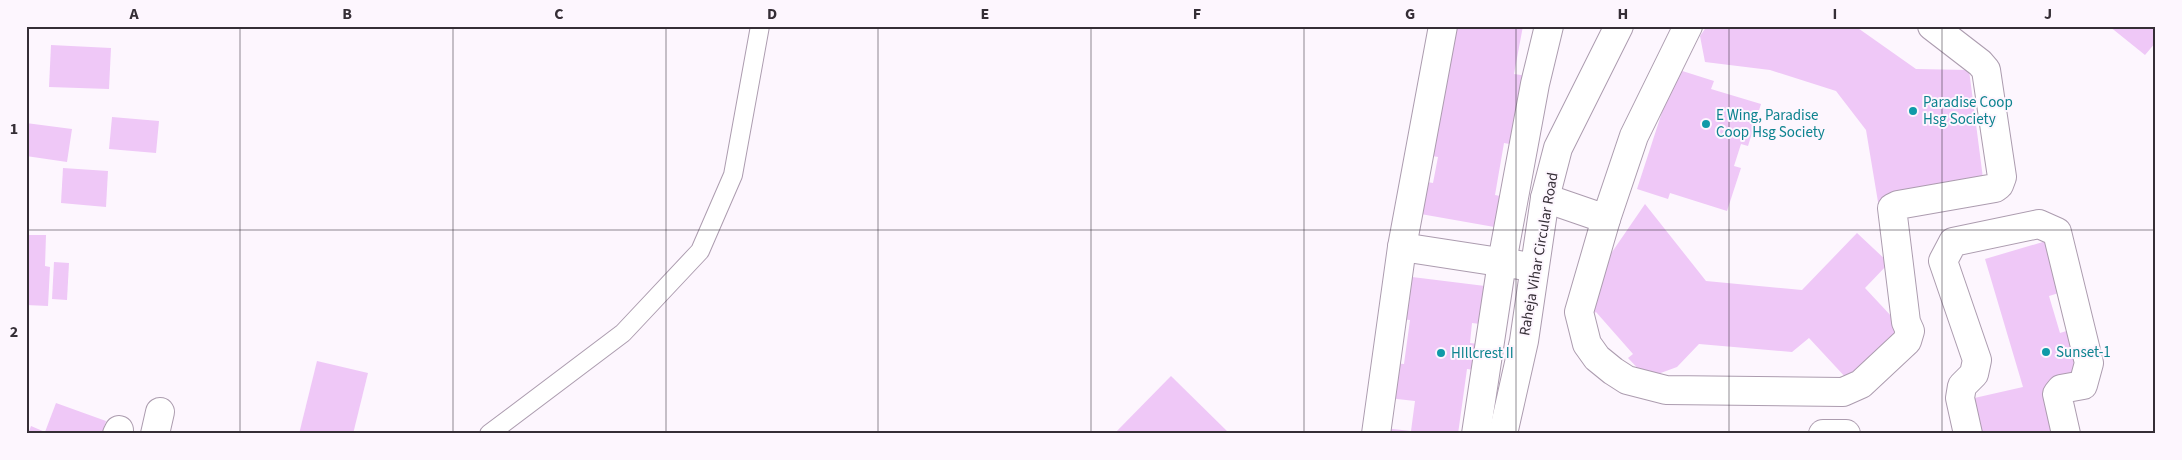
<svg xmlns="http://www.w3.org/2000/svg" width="2182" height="460" viewBox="0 0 2182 460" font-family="'Source Sans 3',sans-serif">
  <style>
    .building { fill: #efc8f7 }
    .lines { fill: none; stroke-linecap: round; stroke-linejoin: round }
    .lane-casing { stroke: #ac9caf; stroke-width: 20 }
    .street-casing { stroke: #ac9caf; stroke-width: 30 }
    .lane { stroke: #fff; stroke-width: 18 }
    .street { stroke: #fff; stroke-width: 28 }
    .grid { fill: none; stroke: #352e36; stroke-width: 1; stroke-opacity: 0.55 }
    .culture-dot { fill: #0f9aa8; stroke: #fdf6fe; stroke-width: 2 }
    .labels { text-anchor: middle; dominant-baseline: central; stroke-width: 4; stroke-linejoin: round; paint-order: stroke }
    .culture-label { font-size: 15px; fill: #0d838f; stroke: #fdf6fe; text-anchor: start }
    .street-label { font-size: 15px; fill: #352e36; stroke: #fdf6fe }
    .neatline { fill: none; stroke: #352e36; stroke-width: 2 }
    .grid-label { font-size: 16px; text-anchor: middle; font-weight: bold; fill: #352e36 }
  </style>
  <rect width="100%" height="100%" fill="#fdf6fe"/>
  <g class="building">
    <polygon points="1450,26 1523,26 1514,74 1528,76 1515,145 1504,143 1495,195 1505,197 1500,228 1415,213 1421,181 1433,183 1438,157 1426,155"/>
    <polygon points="1707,26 1855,26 1916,69 1969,70 1984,186 1878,202 1866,130 1836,91 1770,70 1705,62 1700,36"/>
    <polygon points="2109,26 2156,26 2153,34 2156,36 2156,42 2145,55"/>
    <polygon points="51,45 111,48 109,89 49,87"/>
    <polygon points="1676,69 1714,81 1711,89 1761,104 1748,146 1741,144 1734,166 1741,168 1727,211 1670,193 1668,199 1637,189"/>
    <polygon points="112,117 159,121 156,153 109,149"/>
    <polygon points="26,123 72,129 67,162 26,156"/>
    <polygon points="63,168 108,171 106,207 61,203"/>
    <polygon points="1645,204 1706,281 1802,290 1857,233 1889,263 1865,288 1907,333 1848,380 1809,338 1792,352 1699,344 1677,367 1647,378 1628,358 1633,354 1596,312 1591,316 1597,274"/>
    <polygon points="26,235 46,235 45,266 50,267 48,306 26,305"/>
    <polygon points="2046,241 2062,292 2049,296 2060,333 2073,329 2085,372 2049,382 2061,434 1978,434 1970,399 2023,387 1985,259"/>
    <polygon points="54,262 69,263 67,300 52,299"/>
    <polygon points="1404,276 1485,286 1480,324 1472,323 1470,343 1478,344 1474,370 1467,369 1458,434 1384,434 1384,428 1411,431 1415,401 1388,398 1393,363 1404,364 1410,320 1399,319"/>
    <polygon points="317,361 368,373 353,434 299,434"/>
    <polygon points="1171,376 1230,434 1114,434"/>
    <polygon points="56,403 106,421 102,434 28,434 31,426 45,432"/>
  </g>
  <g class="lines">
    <g class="lane-casing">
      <polyline id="lane" points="489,434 623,333 700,251 733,175 760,26"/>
    </g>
    <g class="street-casing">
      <g id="street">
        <polyline points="1545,198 1606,219 1634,136 1688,26"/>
        <polyline points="1606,219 1579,312 1587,344 1597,358 1613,371 1627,380 1666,390 1843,392 1861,384 1907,341 1910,331 1906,322 1892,208 1898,205 1995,188 1999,185 2002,177 1986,70 1980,63 1932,26"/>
        <polyline points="1402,247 1519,265"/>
        <polyline points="117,434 119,430"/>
        <polyline points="155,434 160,412"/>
        <polyline points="1376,434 1402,247 1443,26"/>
        <polyline points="1476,434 1502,262 1535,84 1549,26"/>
        <polyline points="1503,434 1524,341 1545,198 1558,148 1619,26"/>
        <polyline points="1823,434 1846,434"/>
        <polyline points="1968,434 1960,398 1962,386 1974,374 1977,360 1943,261 1953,242 2039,224 2057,232 2089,363 2083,385 2061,389 2057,394 2066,434"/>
      </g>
    </g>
    <use href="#lane" class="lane"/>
    <use href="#street" class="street"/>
  </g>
  <path class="grid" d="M 240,26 L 240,434M 453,26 L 453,434M 666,26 L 666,434M 878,26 L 878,434M 1091,26 L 1091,434M 1304,26 L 1304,434M 1516,26 L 1516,434M 1729,26 L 1729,434M 1942,26 L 1942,434M 26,230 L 2156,230"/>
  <g class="culture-dot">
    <circle cx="1913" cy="111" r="5"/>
    <circle cx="1706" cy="124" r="5"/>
    <circle cx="2046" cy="352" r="5"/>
    <circle cx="1441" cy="353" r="5"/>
  </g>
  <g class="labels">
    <g class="culture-label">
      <text x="1923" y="102">Paradise Coop<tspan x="1923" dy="17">Hsg Society</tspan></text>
      <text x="1716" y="115">E Wing, Paradise<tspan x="1716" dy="17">Coop Hsg Society</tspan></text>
      <text x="2056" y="352">Sunset-1</text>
      <text x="1451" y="353">HIllcrest II</text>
    </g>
    <g class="street-label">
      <text transform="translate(1539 254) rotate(-80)">Raheja Vihar Circular Road</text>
    </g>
  </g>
  <rect width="2182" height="460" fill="none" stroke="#fdf6fe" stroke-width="55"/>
  <rect x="28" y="28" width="2126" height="404" class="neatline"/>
  <g class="grid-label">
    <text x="134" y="19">A</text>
    <text x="347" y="19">B</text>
    <text x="559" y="19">C</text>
    <text x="772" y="19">D</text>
    <text x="985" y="19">E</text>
    <text x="1197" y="19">F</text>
    <text x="1410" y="19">G</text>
    <text x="1623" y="19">H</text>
    <text x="1835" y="19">I</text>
    <text x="2048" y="19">J</text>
    <text x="14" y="134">1</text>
    <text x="14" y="337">2</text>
  </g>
</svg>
